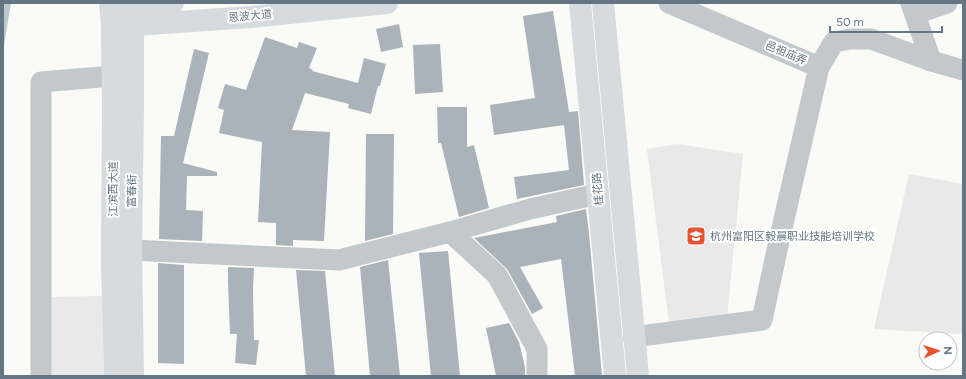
<svg xmlns="http://www.w3.org/2000/svg" width="966" height="379" viewBox="0 0 966 379" font-family="Figtree,'Noto Sans SC',sans-serif">
  <style>
    .built { fill: #e8e9e8 }
    .water { fill: #bbc8cc }
    .building { fill: #aab3b9 }
    .lines { fill: none; stroke-linecap: round; stroke-linejoin: round }
    .minor { stroke: #c3c8cc; stroke-width: 21 }
    .major { stroke: #d6dbdf; stroke-width: 22 }
    .labels { text-anchor: middle; dominant-baseline: central; stroke-width: 4; stroke-linejoin: round; paint-order: stroke }
    .street-label { font-size: 11px; fill: #647683; stroke: #fff }
    .poi-label { font-size: 11px; fill: #647683; stroke: #fff; text-anchor: start }
  </style>
  <rect width="100%" height="100%" fill="#fafaf7"/>
  <g class="built">
    <polygon points="677,144 743,154 727,318 669,323 647,149"/>
    <polygon points="909,174 963,184 963,334 874,329"/>
    <polygon points="102,296 104,376 48,376 50,297"/>
  </g>
  <polygon class="water" points="3,3 11,3 3,51"/>
  <g class="building">
    <polygon points="553,11 569,112 578,111 584,185 517,199 514,177 569,170 564,125 494,135 490,105 535,98 523,16"/>
    <polygon points="399,24 403,47 381,52 376,29"/>
    <polygon points="265,37 297,48 299,42 317,48 309,68 313,70 312,71 358,83 364,58 386,64 380,86 378,86 371,114 348,108 349,104 305,93 292,130 330,132 324,241 293,240 293,246 276,245 276,223 258,222 262,142 219,133 224,110 218,108 225,84 246,90"/>
    <polygon points="440,44 443,92 415,94 413,45"/>
    <polygon points="194,49 209,53 183,163 217,172 217,176 187,176 186,210 203,211 202,241 159,239 161,136 174,136"/>
    <polygon points="437,107 467,107 467,147 474,145 489,208 459,217 441,143 438,143"/>
    <polygon points="366,134 394,134 393,234 365,241"/>
    <polygon points="586,209 589,234 602,376 575,376 561,259 520,267 543,308 532,314 507,269 474,238 557,222 556,216"/>
    <polygon points="448,251 460,376 431,376 419,253"/>
    <polygon points="388,260 400,376 370,376 360,267"/>
    <polygon points="158,263 184,265 184,364 158,363"/>
    <polygon points="228,267 254,268 253,290 254,340 259,340 256,365 235,363 237,334 230,334 228,282"/>
    <polygon points="296,270 325,271 335,376 306,376"/>
    <polygon points="509,323 519,342 525,367 525,376 496,376 486,328"/>
  </g>
  <g class="lines">
    <g class="minor">
      <polyline points="669,3 819,67 834,42 850,39 871,39 931,61 963,70"/>
      <polyline points="911,3 931,61"/>
      <polyline points="915,14 947,3"/>
      <polyline points="450,232 497,275 537,349 537,376"/>
      <polyline points="131,250 339,260 450,232 530,209 598,194"/>
      <polyline points="633,337 762,320 779,241 819,67"/>
      <polyline points="41,376 41,82 113,76"/>
    </g>
    <g class="major">
      <polyline points="110,3 112,26 113,109 112,261 115,376"/>
      <polyline points="132,3 133,25 133,105 131,250 133,376"/>
      <polyline points="580,3 615,376"/>
      <polyline points="603,3 638,376"/>
      <polyline points="118,6 173,3"/>
      <polyline points="119,26 251,17 387,3"/>
    </g>
  </g>
  <defs>
    <g id="school-square" transform="scale(1)"><rect x="-9" y="-9" width="18" height="18" rx="4" fill="#e5522c" stroke="#fff"/><path d="M0-5L7-2L0 1L-7-2ZM-4 1L0 2.5L4 1V4Q0 6-4 4Z" fill="#fff"/></g>
  </defs>
  <g fill-rule="evenodd">
    <use href="#school-square" x="696" y="236"/>
  </g>
  <g class="labels">
    <g class="street-label">
      <text transform="translate(250 16) rotate(-5)">恩波大道</text>
      <text transform="translate(786 53) rotate(23)">邑祖庙弄</text>
      <text transform="translate(113 189) rotate(-90)">江滨西大道</text>
      <text transform="translate(598 189) rotate(-95)">桂花路</text>
      <text transform="translate(132 191) rotate(-89)">富春街</text>
    </g>
    <g class="poi-label">
      <text x="710" y="236">杭州富阳区毅晨职业技能培训学校</text>
    </g>
  </g>
  <rect width="966" height="379" fill="none" stroke="#647683" stroke-width="8"/>
  <g transform="translate(938 351) rotate(87)"><circle r="19" fill="#ffffff" stroke="#c1c8cd"/>
  <path d="M0-3L7 15L0 10L-7 15Z" fill="#e5522c"/>
  <text y="-6" font-size="11" font-weight="bold" text-anchor="middle" fill="#647683">N</text>
  </g>
  <path d="M830 26v6h112v-6" fill="none" stroke="#647683" stroke-width="2"/>
  <text x="836" y="26" font-size="12" fill="#647683" stroke="#ffffff" stroke-width="3" paint-order="stroke">50 m</text>
</svg>
